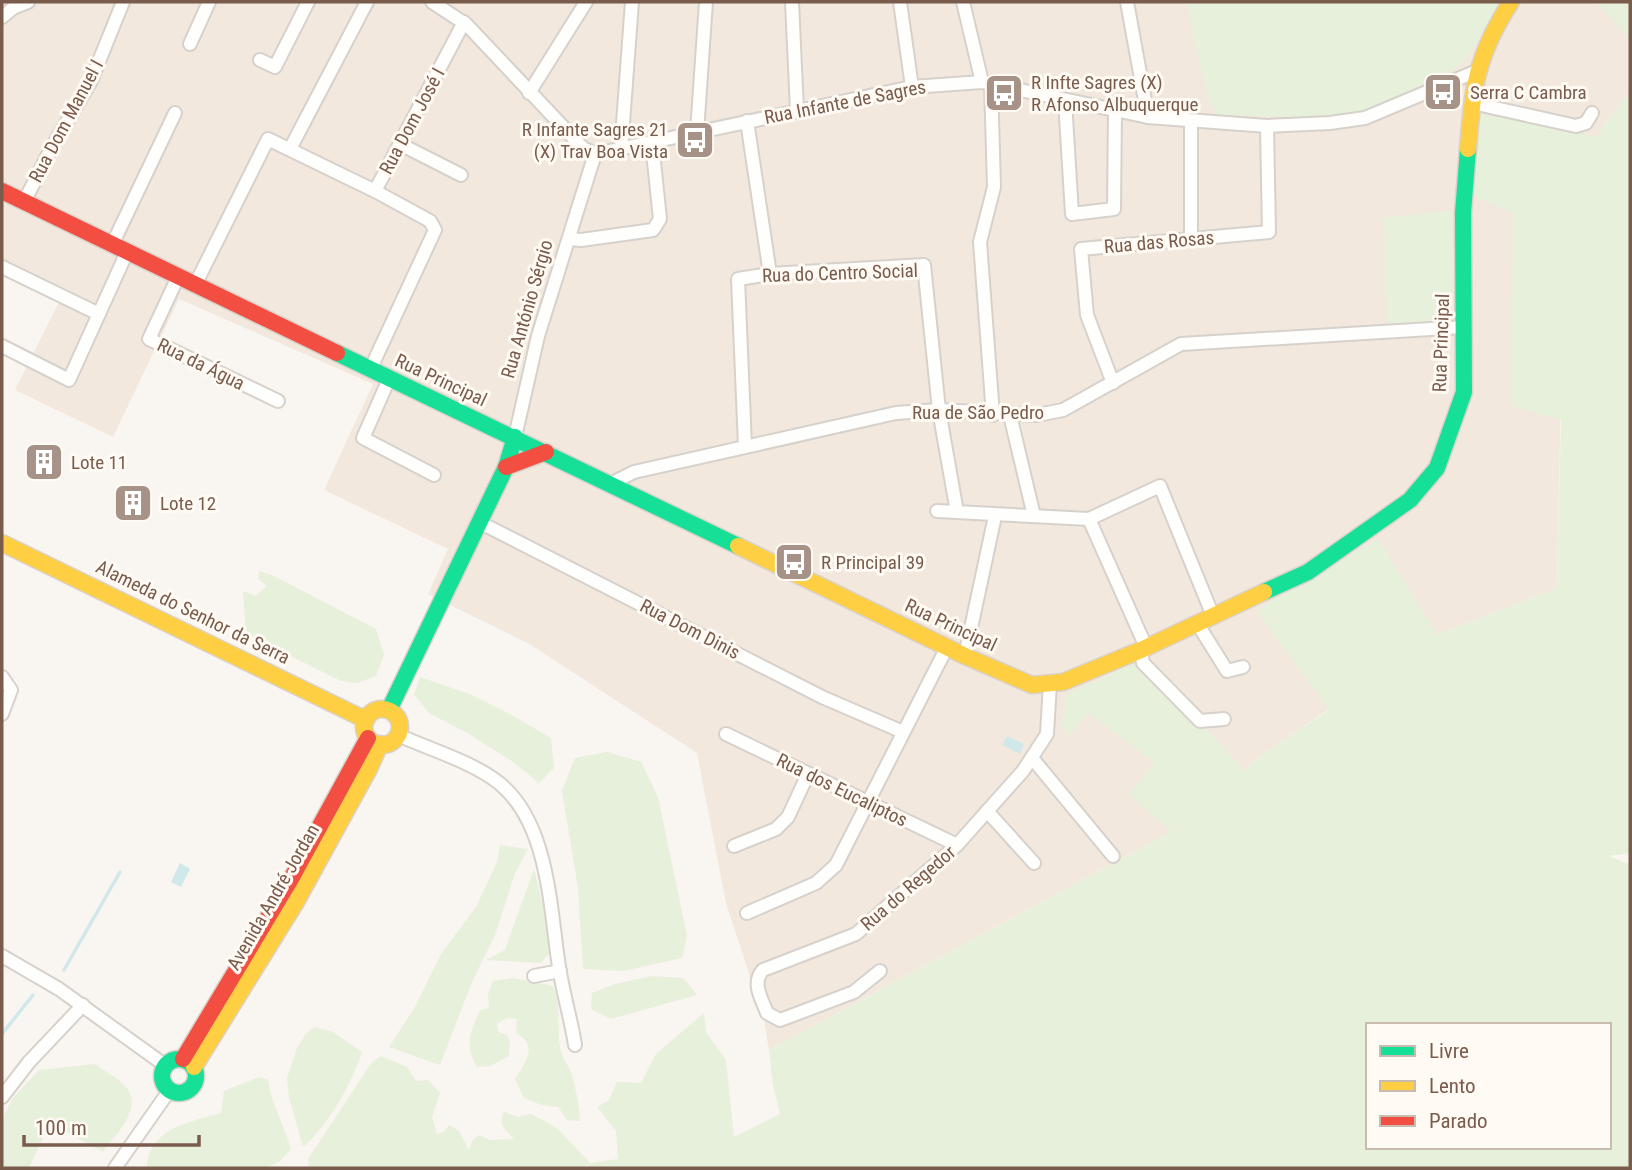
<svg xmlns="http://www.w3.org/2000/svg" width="1632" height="1170" viewBox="0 0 1632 1170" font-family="'Roboto Condensed',sans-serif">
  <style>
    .residential { fill: #f2e8de }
    .green { fill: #e7f0db; fill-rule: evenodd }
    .water { fill: #d0e8ea }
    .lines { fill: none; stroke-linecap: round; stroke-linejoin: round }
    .stream { stroke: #d0e8ea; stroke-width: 3.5 }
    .street-casing { stroke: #d7d1cb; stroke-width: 16 }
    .fast-casing { stroke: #d9d2cb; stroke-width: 19 }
    .slow-casing { stroke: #d9d2cb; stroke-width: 19 }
    .jam-casing { stroke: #d9d2cb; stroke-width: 19 }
    .street { stroke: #fefefd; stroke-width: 12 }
    .fast { stroke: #16e098; stroke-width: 16 }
    .slow { stroke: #ffcf43; stroke-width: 16 }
    .jam { stroke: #f24e42; stroke-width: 16 }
    .labels { text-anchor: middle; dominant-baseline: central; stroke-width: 6; stroke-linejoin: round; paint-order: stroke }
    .poi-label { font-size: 19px; fill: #7a5c4d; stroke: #fffaf3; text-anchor: start }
    .street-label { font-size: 19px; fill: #7a5c4d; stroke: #fffaf3 }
  </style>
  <rect width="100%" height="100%" fill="#f9f5f0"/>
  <polygon class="residential" points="2,2 1630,2 1630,91 1596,137 1563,284 1557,588 1437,635 1255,760 1202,815 769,1050 764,1020 726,903 697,753 531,645 428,594 448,549 324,490 373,384 179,299 113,437 15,390 64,292 2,261"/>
  <g class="green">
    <polygon points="1186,2 1503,2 1465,60 1448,74 1369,109 1325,118 1218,115 1209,102"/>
    <polygon points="1595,2 1630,2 1630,39"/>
    <path d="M 1630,91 L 1630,853 L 1609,856 L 1630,865 L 1630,1168 L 587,1168 L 589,1164 L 581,1168 L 309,1168 L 308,1159 L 372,1062 L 381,1056 L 407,1067 L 416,1081 L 428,1080 L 440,1093 L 432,1117 L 437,1134 L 444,1132 L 449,1125 L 459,1131 L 469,1150 L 472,1141 L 479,1135 L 490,1140 L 514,1139 C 506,1130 497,1125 504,1112 L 518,1117 L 531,1114 L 543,1120 L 558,1129 L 590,1163 L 618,1159 L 616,1131 L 597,1107 L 609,1100 L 617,1082 L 641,1083 L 656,1054 L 704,1013 L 706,1032 L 726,1060 L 734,1137 L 780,1114 L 773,1085 L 769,1050 L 1171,832 L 1129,794 L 1155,763 L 1088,713 L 1069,735 L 1061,726 L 1067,694 L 1136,662 L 1209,732 L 1245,771 L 1255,760 L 1329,710 L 1256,610 L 1378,539 L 1437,635 L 1557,588 L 1561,420 L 1511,406 L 1513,213 L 1471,195 L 1480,110 L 1596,137 ZM 1368,1025 L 1609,1025 L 1609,1147 L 1368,1147 Z"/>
    <path d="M 1453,210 L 1456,302 C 1441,328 1414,322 1387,324 L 1384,218 Z"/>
    <polygon points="259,571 274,576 376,629 384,655 376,676 357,683 341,681 246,634 243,591 256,596 267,586 258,579"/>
    <polygon points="420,677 472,695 510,714 551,738 554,768 539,783 513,762 469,734 429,713 414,695"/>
    <polygon points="607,752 641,762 658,797 687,936 682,958 623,971 583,969 578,888 562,791 575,758"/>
    <polygon points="500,845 528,849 515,873 495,935 472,982 440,1065 389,1047 415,1007 441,954 476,907 497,862"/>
    <polygon points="534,869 545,914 551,951 541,963 486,960 505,950"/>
    <polygon points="652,976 683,978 697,995 611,1019 591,1009 592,993 615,984"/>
    <path d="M 514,978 L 553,986 C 562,1007 556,1030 561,1052 C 563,1059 568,1065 571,1072 C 576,1089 579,1104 580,1121 L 567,1120 L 558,1107 L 542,1105 L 524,1098 L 515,1079 C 526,1061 539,1046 516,1033 L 517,1019 L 507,1018 L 497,1024 L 498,1032 L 507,1035 L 510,1042 L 509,1056 L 490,1066 L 477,1067 C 464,1044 470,1033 480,1010 L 489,1008 L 488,994 L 493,981 Z"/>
    <path d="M 314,1027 L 333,1032 L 362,1052 C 350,1086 330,1123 303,1147 L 289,1097 L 287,1078 L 297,1048 L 306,1034 Z"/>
    <path d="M 95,1064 C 104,1071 115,1076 123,1084 C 147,1105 116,1134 103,1152 L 50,1123 L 29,1168 L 2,1168 L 2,1120 L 12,1099 L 39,1070 Z"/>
    <path d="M 259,1077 L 268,1080 C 271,1104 284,1125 291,1149 L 279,1162 L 266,1168 L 147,1167 C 149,1128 190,1122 221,1113 L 224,1091 Z"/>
  </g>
  <g class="water">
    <polygon points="1007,736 1024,744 1020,754 1002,745"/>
    <polygon points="180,863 190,869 181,887 171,882"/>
  </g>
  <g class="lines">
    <g class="stream">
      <polyline points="64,970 120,872"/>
      <polyline points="2,1034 33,995"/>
    </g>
    <g class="street-casing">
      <g id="street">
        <polyline points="432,2 467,25 583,148 595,154 912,87 982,82 1148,117 1267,126 1330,123 1365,118 1477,71"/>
        <polyline points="792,2 797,111"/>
        <polyline points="900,2 912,87"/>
        <polyline points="963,2 982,82"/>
        <polyline points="1127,2 1148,117"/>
        <polyline points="2,17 13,8 28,2"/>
        <polyline points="190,44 209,2"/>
        <polyline points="260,60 275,67 308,2"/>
        <polyline points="991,83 994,187 980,242 993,415"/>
        <polyline points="529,93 586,2"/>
        <polyline points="1065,101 1072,214 1114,209 1115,111"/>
        <polyline points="1472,103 1576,126 1586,123 1592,113"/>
        <polyline points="747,121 770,274"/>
        <polyline points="697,132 706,2"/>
        <polyline points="400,144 461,175"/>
        <polyline points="290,149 367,2"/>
        <polyline points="621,150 632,2"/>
        <polyline points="24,202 52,147 91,81 123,2"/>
        <polyline points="569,239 581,240 653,230 660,219 652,143"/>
        <polyline points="1191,239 1191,122"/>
        <polyline points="112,245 175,113"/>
        <polyline points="2,267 99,314"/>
        <polyline points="178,277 149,339 278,401"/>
        <polyline points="195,285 268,139 375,191 464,22"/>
        <polyline points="2,346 69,380 127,252"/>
        <polyline points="370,370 435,230 430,221 375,191"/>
        <polyline points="389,379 363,438 434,475"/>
        <polyline points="1113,383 1087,315 1081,249 1269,232 1267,126"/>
        <polyline points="1010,415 1034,516"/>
        <polyline points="515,437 538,336 595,154"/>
        <polyline points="745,446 738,279 770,274 924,265 939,410 957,512"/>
        <polyline points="610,484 634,472 896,413 939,410 1037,415 1063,410 1181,344 1464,327"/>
        <polyline points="937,511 1089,519 1160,486 1213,616"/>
        <polyline points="1089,519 1146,647"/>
        <polyline points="479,522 822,697 903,732"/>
        <polyline points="1197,623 1227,671 1243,667"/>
        <polyline points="1141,650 1143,663 1200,721 1224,719"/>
        <polyline points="965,656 995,516"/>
        <polyline points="2,677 11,690 2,714"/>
        <polyline points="726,734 957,845"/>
        <path d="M 398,735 C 429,749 473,762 499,783 C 549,823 550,909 559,967 C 563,993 571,1019 575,1045"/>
        <polyline points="1032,758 1113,856"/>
        <polyline points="987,811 1034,863"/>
        <polyline points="734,846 776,829 788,817 808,774"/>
        <polyline points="747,913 816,883 836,865 947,647"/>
        <polyline points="2,956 59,989 166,1066"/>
        <path d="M 880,971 L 854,992 L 780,1020 L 767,1013 C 762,999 751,983 763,970 L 856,934 L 957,845 L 1023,771 L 1047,734 L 1050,683"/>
        <polyline points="534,976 560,971"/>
        <polyline points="2,1097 29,1062 83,1005"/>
        <polyline points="115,1168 169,1091"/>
      </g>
    </g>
    <g class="fast-casing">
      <g id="fast">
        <polyline points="337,353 738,546"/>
        <polyline points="1264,592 1308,572 1410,500 1437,468 1464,392 1463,213 1468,149"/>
        <polyline points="389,710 506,467 515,437"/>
        <circle cx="179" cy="1076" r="17"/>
      </g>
    </g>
    <g class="slow-casing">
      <g id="slow">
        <path d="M 1468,149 C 1473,87 1476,56 1511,2"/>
        <polyline points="2,543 366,720"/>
        <polyline points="738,546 965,656 1032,685 1063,682 1141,650 1264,592"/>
        <circle cx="382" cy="727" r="18"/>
        <polyline points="194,1067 296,902 369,769 380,744"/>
      </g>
    </g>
    <g class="jam-casing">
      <g id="jam">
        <polyline points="2,191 337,353"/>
        <polyline points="506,467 546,452"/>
        <polyline points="183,1059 291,879 368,738"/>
      </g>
    </g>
    <use href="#street" class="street"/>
    <use href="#fast" class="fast"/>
    <use href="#slow" class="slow"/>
    <use href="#jam" class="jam"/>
  </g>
  <defs>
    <g id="bus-square" transform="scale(2.0125)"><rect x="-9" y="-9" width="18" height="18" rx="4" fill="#a69286" stroke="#fffaf3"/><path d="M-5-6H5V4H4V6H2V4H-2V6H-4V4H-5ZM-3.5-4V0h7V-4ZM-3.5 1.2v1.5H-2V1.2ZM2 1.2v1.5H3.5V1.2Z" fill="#fff"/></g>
    <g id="building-square" transform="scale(2.0125)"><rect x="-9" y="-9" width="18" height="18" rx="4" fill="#a69286" stroke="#fffaf3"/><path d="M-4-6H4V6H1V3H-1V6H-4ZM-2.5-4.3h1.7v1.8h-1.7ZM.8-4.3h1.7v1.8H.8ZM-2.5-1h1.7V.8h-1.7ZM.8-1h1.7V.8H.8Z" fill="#fff"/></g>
  </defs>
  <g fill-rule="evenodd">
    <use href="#bus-square" x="1443" y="92"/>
    <use href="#bus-square" x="1004" y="93"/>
    <use href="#bus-square" x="695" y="140"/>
    <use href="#building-square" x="44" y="462"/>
    <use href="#building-square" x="133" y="503"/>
    <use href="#bus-square" x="794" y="562"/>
  </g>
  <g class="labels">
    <g class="poi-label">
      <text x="1031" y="82">R Infte Sagres (X)<tspan x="1031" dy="22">R Afonso Albuquerque</tspan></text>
      <text x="1470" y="92">Serra C Cambra</text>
      <text x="668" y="129" text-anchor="end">R Infante Sagres 21<tspan x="668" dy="22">(X) Trav Boa Vista</tspan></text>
      <text x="71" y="462">Lote 11</text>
      <text x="160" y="503">Lote 12</text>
      <text x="821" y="562">R Principal 39</text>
    </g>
    <g class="street-label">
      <text transform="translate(845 102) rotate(-11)">Rua Infante de Sagres</text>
      <text transform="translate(66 121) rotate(-62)">Rua Dom Manuel I</text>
      <text transform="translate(412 121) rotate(-62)">Rua Dom José I</text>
      <text transform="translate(1159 242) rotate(-5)">Rua das Rosas</text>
      <text transform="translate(840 273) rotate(-2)">Rua do Centro Social</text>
      <text transform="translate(527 309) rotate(-74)">Rua António Sérgio</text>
      <text transform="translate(1441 343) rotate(-88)">Rua Principal</text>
      <text transform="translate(201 364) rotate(26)">Rua da Água</text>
      <text transform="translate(441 380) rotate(25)">Rua Principal</text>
      <text x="978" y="412">Rua de São Pedro</text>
      <text transform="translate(193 612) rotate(26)">Alameda do Senhor da Serra</text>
      <text transform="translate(951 625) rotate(25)">Rua Principal</text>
      <text transform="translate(690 629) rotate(27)">Rua Dom Dinis</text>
      <text transform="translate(842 790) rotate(26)">Rua dos Eucaliptos</text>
      <text transform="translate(908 888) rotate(-41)">Rua do Regedor</text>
      <text transform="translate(273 897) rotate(-60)">Avenida André Jordan</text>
    </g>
  </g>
  <rect width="1632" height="1170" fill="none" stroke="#7a5c4d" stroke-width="7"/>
  <rect x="1366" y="1023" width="245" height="126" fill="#fffaf3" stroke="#cabbb1" stroke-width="2"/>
  <rect x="1380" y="1046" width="35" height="10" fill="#16e098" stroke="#cabbb1" stroke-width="2"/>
  <text x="1429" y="1058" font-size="21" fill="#7a5c4d">Livre</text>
  <rect x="1380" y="1081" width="35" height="10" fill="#ffcf43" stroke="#cabbb1" stroke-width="2"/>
  <text x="1429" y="1093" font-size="21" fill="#7a5c4d">Lento</text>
  <rect x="1380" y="1116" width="35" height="10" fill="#f24e42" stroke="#cabbb1" stroke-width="2"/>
  <text x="1429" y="1128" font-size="21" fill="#7a5c4d">Parado</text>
  <path d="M24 1135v10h175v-10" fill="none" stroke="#7a5c4d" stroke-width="3.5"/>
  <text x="35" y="1135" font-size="21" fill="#7a5c4d" stroke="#fffaf3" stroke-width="5" paint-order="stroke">100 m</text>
</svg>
